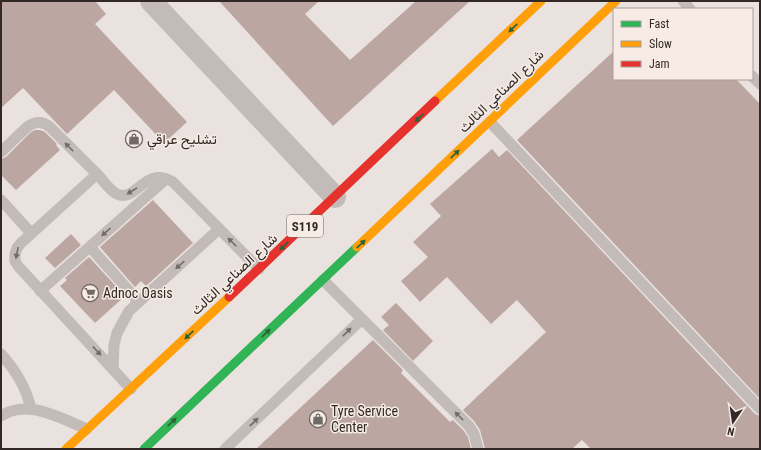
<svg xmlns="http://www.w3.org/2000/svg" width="761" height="450" viewBox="0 0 761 450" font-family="'Roboto Condensed',Vazirmatn,sans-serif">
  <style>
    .building { fill: #bba6a2 }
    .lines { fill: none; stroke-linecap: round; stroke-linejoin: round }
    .lane { stroke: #c2bbb7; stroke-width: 11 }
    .street { stroke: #c2bbb7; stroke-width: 22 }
    .fast { stroke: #30b455; stroke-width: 9 }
    .slow { stroke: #ff9f0a; stroke-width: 9 }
    .jam { stroke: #e5322d; stroke-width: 9 }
    .oneway { fill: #316139 }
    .oneway2 { fill: #736b68 }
    .labels { text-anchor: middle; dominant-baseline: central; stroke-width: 3; stroke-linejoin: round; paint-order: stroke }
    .shield { fill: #f6ece5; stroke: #6d6460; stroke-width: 1 }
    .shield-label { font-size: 13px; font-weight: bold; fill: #322927 }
    .street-label { font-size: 14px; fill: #322927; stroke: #f6ece5 }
    .poi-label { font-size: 14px; fill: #322927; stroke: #f6ece5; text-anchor: start }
  </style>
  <rect width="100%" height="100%" fill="#eae2de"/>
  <g class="building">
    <polygon points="1,1 95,1 106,14 95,24 187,122 164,143 114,90 67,134 23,88 1,108"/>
    <polygon points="219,1 319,1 305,14 350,60 416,1 470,1 333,126"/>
    <polygon points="614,51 614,79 736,79 760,104 760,399 517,140"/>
    <polygon points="35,130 40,130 45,132 57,144 56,145 60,150 16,190 1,175 1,159 6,157 31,132"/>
    <polygon points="492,149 499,157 507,150 755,414 760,416 760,449 591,449 582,440 572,449 485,449 480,430 474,421 463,410 546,332 517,300 491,324 447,277 420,302 401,281 428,257 413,242 441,216 430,204"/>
    <polygon points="153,200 193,243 146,286 141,281 135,287 100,247"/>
    <polygon points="71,234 81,245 55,268 45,258"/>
    <polygon points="89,257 125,296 95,323 60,286 67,280 65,278"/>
    <polygon points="396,303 433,341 413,361 383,330 389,325 381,317"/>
    <polygon points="373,340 403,370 401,373 450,422 453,420 463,430 468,437 471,449 256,449"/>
  </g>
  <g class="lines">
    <g class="lane">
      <polyline points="683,1 690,9"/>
      <polyline points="752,76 760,84"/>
      <polyline points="490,122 760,409"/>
      <path d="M 1,152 L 27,127 C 35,121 43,121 50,127 L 97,174"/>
      <polyline points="1,200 31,233"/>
      <polyline points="90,247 139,302"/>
      <polyline points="40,291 166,179"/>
      <polyline points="362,319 469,426 474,434 478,449"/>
      <path d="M 1,354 C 16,371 26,387 31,409"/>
      <polyline points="113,369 114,345 117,333 129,311 219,229"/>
      <path d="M 131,389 L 18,266 L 15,261 L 15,254 L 17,248 L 21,243 L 97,174 C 103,180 109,190 117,194 C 137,203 144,165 173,182 L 259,269"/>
      <path d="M 1,416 C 27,398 62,419 87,429"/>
      <polyline points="225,449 362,319 323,280"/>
    </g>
    <polyline class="street" points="151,1 335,197"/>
    <polyline class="fast" points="144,449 357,247"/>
    <g class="slow">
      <polyline points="435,101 541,1"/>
      <polyline points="357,247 616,1"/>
      <polyline points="66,449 229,297"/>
    </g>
    <polyline class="jam" points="229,297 435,101"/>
  </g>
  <defs><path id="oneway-solid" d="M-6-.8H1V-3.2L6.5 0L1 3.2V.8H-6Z"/></defs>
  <g class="oneway">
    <use href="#oneway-solid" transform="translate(513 28) rotate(136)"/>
    <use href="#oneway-solid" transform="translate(419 118) rotate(136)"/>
    <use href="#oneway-solid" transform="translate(455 154) rotate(-43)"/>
    <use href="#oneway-solid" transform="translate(361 244) rotate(-43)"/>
    <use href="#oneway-solid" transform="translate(284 246) rotate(136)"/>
    <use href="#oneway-solid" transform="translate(266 333) rotate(-43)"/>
    <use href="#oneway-solid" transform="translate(189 335) rotate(137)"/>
    <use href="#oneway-solid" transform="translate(172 422) rotate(-43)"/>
  </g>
  <g class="oneway2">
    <use href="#oneway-solid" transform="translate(69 147) rotate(-135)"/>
    <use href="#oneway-solid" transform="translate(132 191) rotate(148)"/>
    <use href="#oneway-solid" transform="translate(106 232) rotate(138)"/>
    <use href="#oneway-solid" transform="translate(232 242) rotate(-135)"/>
    <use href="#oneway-solid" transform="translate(17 253) rotate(101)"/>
    <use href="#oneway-solid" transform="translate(180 265) rotate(138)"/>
    <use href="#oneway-solid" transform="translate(347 332) rotate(-44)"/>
    <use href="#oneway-solid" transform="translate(97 351) rotate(47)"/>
    <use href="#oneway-solid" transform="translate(459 416) rotate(-135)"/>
    <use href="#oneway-solid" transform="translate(254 422) rotate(-44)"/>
  </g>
  <defs>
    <g id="shop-ring" transform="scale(0.9)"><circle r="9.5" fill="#f6ece5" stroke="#726a67" stroke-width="1.5"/><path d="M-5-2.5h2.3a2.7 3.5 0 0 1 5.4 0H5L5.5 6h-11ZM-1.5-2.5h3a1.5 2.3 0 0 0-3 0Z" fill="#726a67"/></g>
    <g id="supermarket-ring" transform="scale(0.9)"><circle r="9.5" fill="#f6ece5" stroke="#726a67" stroke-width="1.5"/><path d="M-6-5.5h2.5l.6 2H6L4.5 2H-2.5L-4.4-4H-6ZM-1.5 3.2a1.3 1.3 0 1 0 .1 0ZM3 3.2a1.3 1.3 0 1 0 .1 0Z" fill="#726a67"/></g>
  </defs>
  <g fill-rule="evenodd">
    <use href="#shop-ring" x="134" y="139"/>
    <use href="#supermarket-ring" x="90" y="293"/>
    <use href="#shop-ring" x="318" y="419"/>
  </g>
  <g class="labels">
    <rect class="shield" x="287" y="215" width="36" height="22" rx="3"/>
    <g class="shield-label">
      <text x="305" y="226">S119</text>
    </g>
    <g class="street-label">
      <text transform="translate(501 91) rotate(-44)">شارع الصناعي الثالث</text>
      <text transform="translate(234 274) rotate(-43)">شارع الصناعي الثالث</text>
    </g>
    <g class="poi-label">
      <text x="147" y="139">تشليح عراقي</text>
      <text x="103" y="293">Adnoc Oasis</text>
      <text x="331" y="411">Tyre Service<tspan x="331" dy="16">Center</tspan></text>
    </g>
  </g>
  <rect width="761" height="450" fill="none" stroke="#322927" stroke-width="4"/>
  <rect x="613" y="8" width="140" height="72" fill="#f6ece5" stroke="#a89e99"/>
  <rect x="621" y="21" width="20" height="6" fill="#30b455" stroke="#a89e99"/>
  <text x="649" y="28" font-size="12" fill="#322927">Fast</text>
  <rect x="621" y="41" width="20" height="6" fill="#ff9f0a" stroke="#a89e99"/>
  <text x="649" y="48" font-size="12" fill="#322927">Slow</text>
  <rect x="621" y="61" width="20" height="6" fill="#e5322d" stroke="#a89e99"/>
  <text x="649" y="68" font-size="12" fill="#322927">Jam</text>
  <g transform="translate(733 422) rotate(193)" stroke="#f6ece5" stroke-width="3" paint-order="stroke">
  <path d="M0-3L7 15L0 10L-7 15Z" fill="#322927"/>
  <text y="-6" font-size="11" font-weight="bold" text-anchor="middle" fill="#322927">N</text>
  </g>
</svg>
